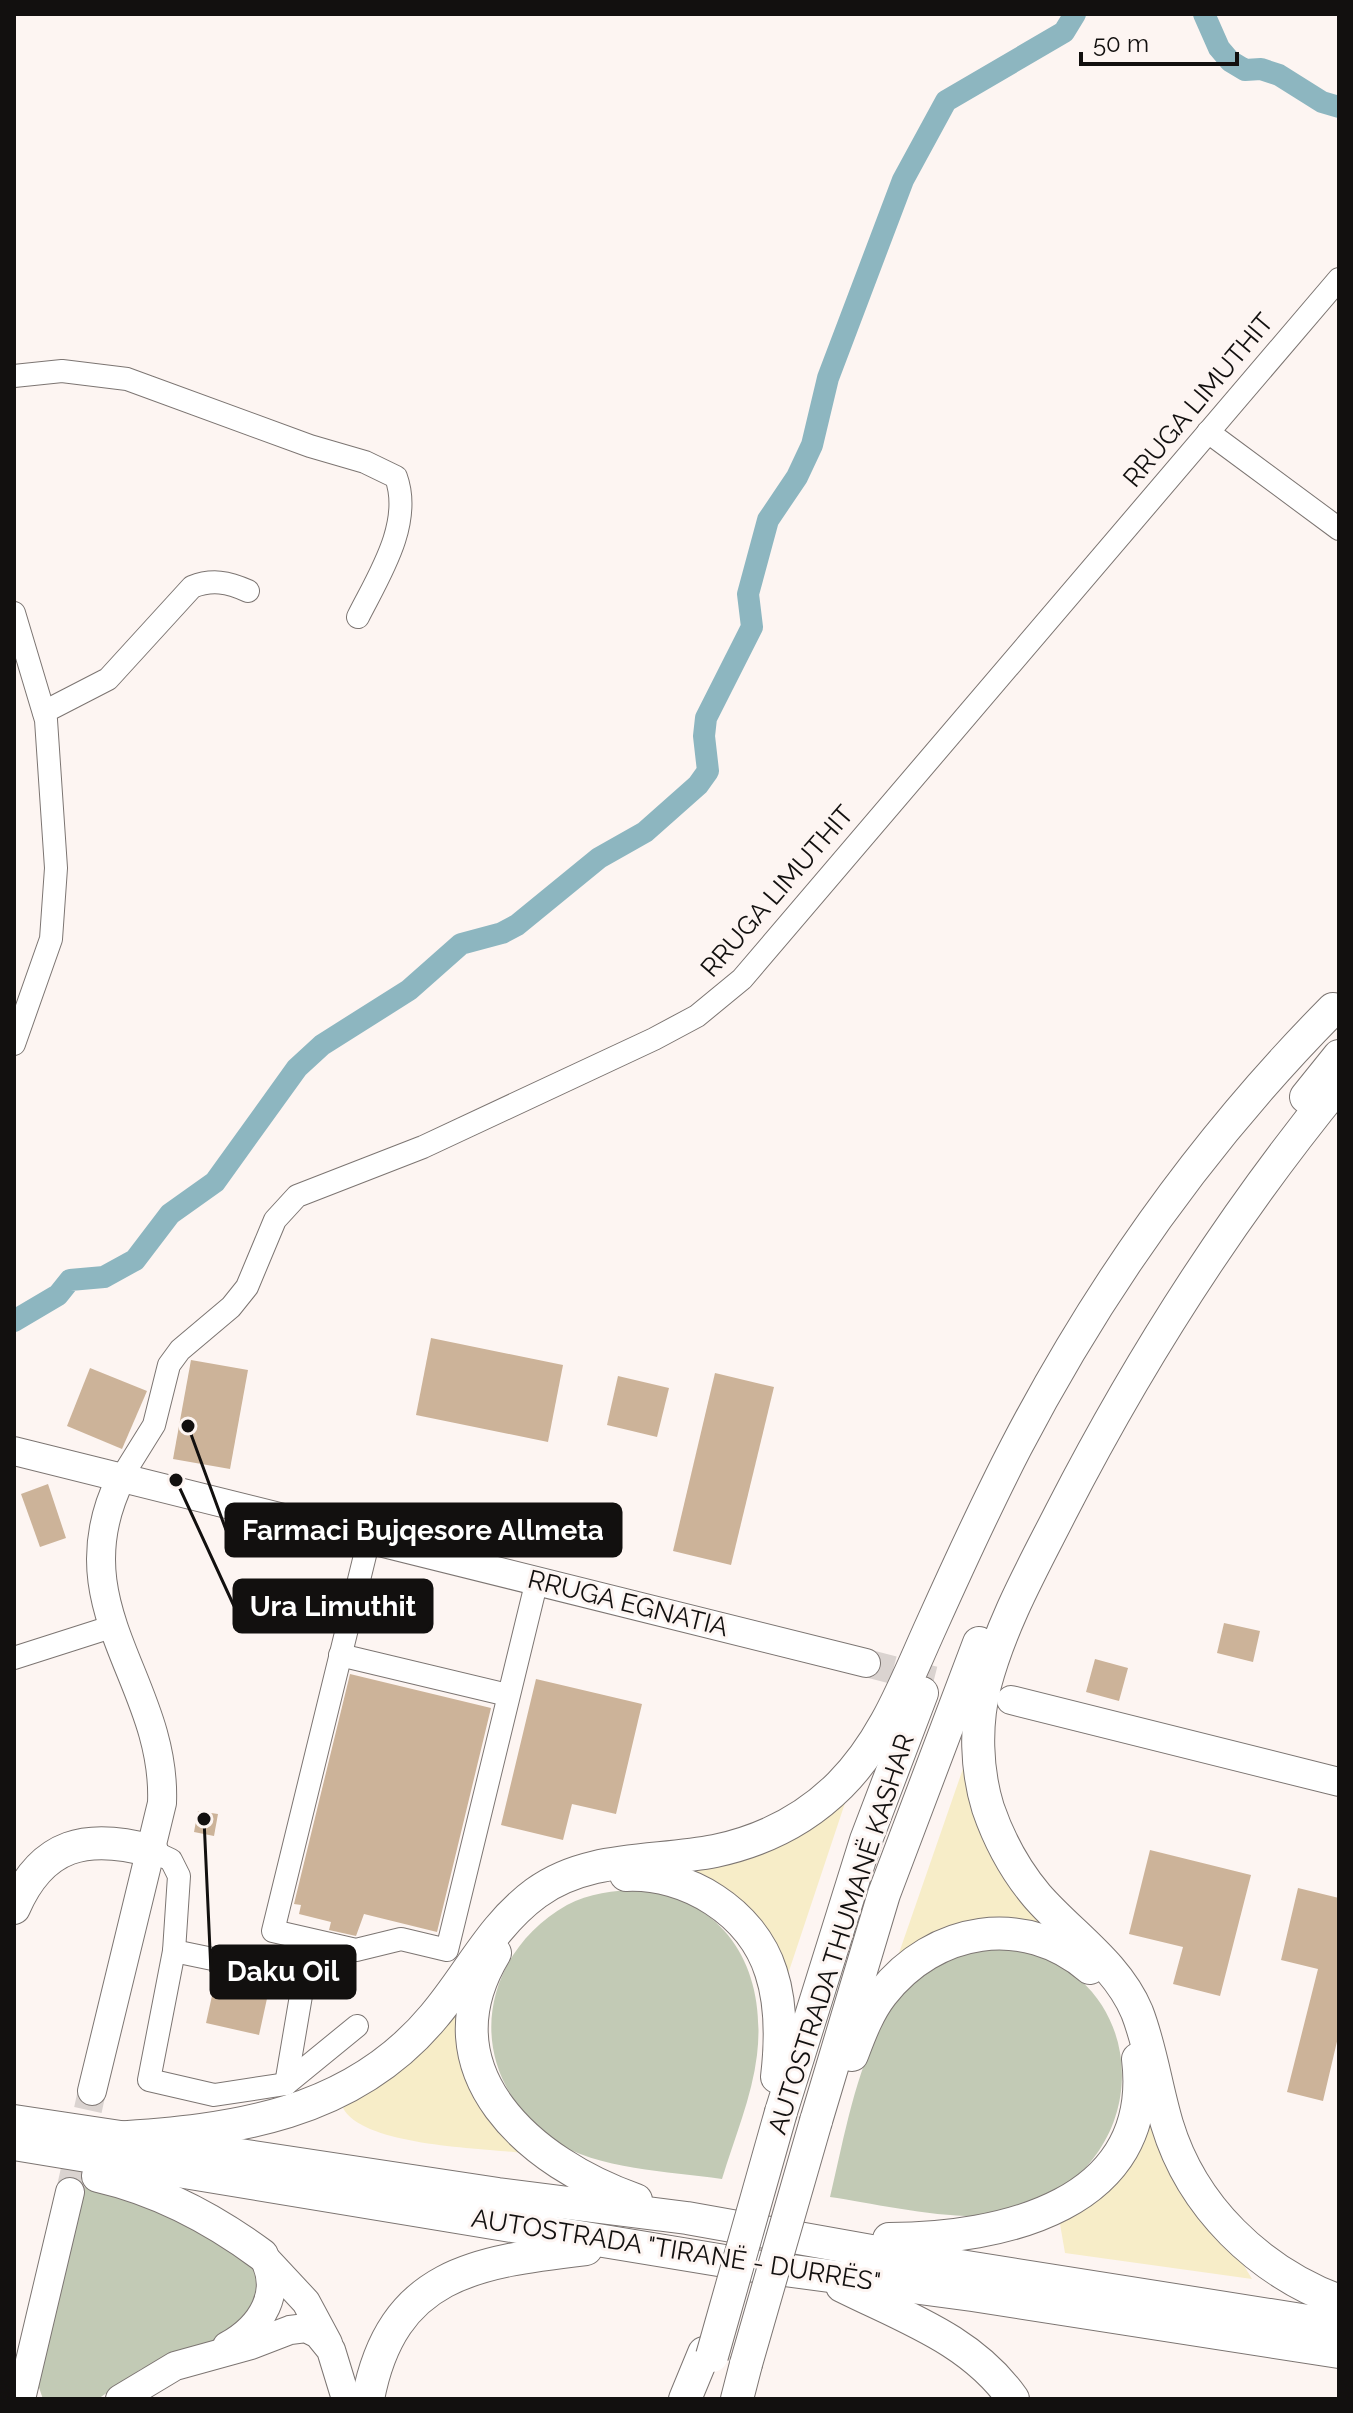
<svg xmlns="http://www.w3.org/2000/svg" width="1353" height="2413" viewBox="0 0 1353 2413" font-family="Raleway,sans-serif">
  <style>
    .green { fill: #c2cab5 }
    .sand { fill: #f7edc8 }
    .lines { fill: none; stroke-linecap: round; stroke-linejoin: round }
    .canal { stroke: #8db6c0; stroke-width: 22 }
    .building { fill: #ccb399 }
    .major-tunnel { stroke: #dad3d0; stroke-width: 28; stroke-dasharray: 28 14; stroke-linecap: butt }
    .minor-casing { stroke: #7c7572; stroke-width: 24 }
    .major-casing { stroke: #7c7572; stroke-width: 30 }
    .highway-casing { stroke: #7c7572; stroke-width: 34 }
    .minor { stroke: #fff; stroke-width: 22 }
    .major { stroke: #fff; stroke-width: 28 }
    .highway { stroke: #fff; stroke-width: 32 }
    .highway-bridge-casing { stroke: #7c7572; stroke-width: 34; stroke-linecap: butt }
    .highway-bridge { stroke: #fff; stroke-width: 32 }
    .labels { text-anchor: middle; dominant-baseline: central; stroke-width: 6; stroke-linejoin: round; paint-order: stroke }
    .street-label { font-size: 26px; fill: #12100f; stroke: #fdf5f2 }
    .leader { fill: none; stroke: #12100f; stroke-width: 3 }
    .callout-dot { fill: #12100f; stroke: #fdf5f2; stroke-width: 3 }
    .callout { fill: #12100f; stroke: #12100f; stroke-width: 3 }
    .callout-label { font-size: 28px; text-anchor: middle; font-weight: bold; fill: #fff }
  </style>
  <rect width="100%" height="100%" fill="#fdf5f2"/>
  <g class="green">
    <path d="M 638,1889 C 727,1900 767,1969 757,2055 C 752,2097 734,2139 722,2179 C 667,2171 600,2170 551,2140 C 537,2131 528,2119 518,2105 C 466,2036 494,1946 567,1905 C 589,1893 614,1891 638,1889 Z"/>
    <path d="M 986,1945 C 1155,1951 1170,2167 1011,2212 C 966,2225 878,2204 830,2197 C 847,2128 863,2016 924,1972 C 943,1958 963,1952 986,1945 Z"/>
    <path d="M 84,2187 C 149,2196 207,2236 260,2272 L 257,2305 L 218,2340 L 141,2369 L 98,2399 L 43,2399 L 37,2382 Z"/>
  </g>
  <g class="sand">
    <polygon points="966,1760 1055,1930 901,1955 899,1953"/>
    <polygon points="846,1800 788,1974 688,1870"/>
    <path d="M 463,1994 L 522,2153 C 481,2148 363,2146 343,2108 Z"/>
    <polygon points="1148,2105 1252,2279 1065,2253 1060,2224 1095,2199"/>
  </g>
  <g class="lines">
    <g class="canal">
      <polyline points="1204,14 1219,48 1230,61 1245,70 1261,69 1279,75 1322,102 1339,107"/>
      <polyline points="14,1321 58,1295 70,1280 104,1277 135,1260 170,1214 215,1182 297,1068 322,1045 409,990 461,944 502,933 517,925 599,858 645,832 698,785 708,771 704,736 706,718 752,627 748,594 768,520 797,477 812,445 828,378 903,180 946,101 1064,32 1075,14"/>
    </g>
  </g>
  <g class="building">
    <polygon points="431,1338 563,1365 548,1442 416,1415"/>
    <polygon points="191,1360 248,1370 230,1469 173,1459"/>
    <polygon points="90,1368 147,1391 122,1449 67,1426"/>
    <polygon points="715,1373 774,1387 731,1565 673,1551"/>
    <polygon points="618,1376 669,1388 657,1437 607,1425"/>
    <polygon points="48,1484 66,1538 40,1547 21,1494"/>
    <polygon points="1224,1623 1260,1631 1253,1662 1217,1653"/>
    <polygon points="1095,1659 1128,1668 1119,1701 1086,1692"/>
    <polygon points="350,1674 491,1708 437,1932 364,1914 356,1936 329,1930 331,1922 299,1914 301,1905 294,1904"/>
    <polygon points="536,1679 642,1704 616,1814 572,1804 563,1840 501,1825"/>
    <polygon points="198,1811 218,1814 214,1836 194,1832"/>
    <polygon points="1150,1850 1251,1875 1220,1996 1173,1984 1183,1947 1129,1934"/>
    <polygon points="1298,1888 1339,1898 1339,2033 1323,2101 1287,2092 1318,1969 1281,1960"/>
    <polygon points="215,1982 268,1994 259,2035 206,2023"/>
  </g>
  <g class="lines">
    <g class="major-tunnel">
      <polyline points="866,1663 983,1693"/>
      <polyline points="70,2192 92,2091"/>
    </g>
    <g class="minor-casing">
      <g id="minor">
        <path d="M 14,376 L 62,371 L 127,379 L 310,446 L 365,462 L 396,477 C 413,524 378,577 358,617"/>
        <polyline points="1208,432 1339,529"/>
        <polyline points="14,613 46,720 56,868 51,939 14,1044"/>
        <path d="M 44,712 L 108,679 L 192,587 C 212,579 228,582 248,591"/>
        <polyline points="121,1478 154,1425 169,1365 180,1350 231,1307 247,1287 275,1220 297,1196 423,1147 654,1039 697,1016 742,979 1339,279"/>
        <polyline points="369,1539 273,1931 356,1950 401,1939 447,1950 537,1580"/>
        <polyline points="340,1655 508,1695"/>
        <polyline points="14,1658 111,1627"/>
        <polyline points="152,1851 171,1860 179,1876 174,1951 149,2080 214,2095 286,2084 357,2026"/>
        <polyline points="174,1951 304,1978 286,2084"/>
      </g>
    </g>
    <g class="major-casing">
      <g id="major">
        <polyline points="14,1451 866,1663"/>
        <polyline points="1011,1700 1339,1782"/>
        <path d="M 92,2091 L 162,1803 C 167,1681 57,1607 121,1478"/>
        <polyline points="265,2258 306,2302 328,2343"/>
        <path d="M 227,2346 C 262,2327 284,2291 262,2255"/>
        <polyline points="21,2399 70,2192"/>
        <polyline points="120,2399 175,2366 251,2345 290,2330 306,2328 318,2334 331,2350 346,2399"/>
      </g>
    </g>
    <g class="highway-casing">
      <g id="highway">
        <path d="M 1339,1084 C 1231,1216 1139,1360 1061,1512 C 1033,1567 1001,1624 985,1685 C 975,1724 976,1769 988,1808 C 999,1840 1015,1870 1037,1896 C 1070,1934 1117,1964 1137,2012 C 1151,2048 1156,2087 1167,2124 C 1192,2207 1259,2271 1339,2301"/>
        <polyline points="1306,1097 1339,1056"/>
        <path d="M 626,1875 C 687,1872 752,1912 771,1972 C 782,2005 781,2043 777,2077"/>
        <path d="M 14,1908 C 42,1843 87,1833 152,1851"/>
        <path d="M 495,1953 C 423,2072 532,2164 636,2200"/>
        <path d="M 852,2055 C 860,2034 868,2012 882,1994 C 934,1927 1024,1912 1090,1968"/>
        <polyline points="781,2112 866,1840 922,1693"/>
        <polyline points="14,2121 498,2194 687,2218 916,2259 1339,2326"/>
        <polyline points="816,2121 884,1894 979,1643"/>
        <path d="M 112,2138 C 233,2131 352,2115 434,2016 C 469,1975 491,1926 536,1893 C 588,1855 655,1863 715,1851 C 762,1841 806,1819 840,1785 C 885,1740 906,1681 932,1624 C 959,1564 986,1505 1016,1447 C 1101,1284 1204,1139 1333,1009"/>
        <polyline points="14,2144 755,2266 972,2295 1339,2352"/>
        <path d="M 98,2176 C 159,2190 212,2218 262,2255"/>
        <path d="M 889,2239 C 1000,2239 1156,2206 1138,2059"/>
        <path d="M 842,2286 C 904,2317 972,2340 1013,2399"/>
        <path d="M 368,2399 C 392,2273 475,2262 586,2249"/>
        <polyline points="685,2399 704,2353"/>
        <polyline points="737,2399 746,2364"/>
      </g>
    </g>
    <use href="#minor" class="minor"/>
    <use href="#major" class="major"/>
    <use href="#highway" class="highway"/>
    <g class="highway-bridge-casing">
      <g id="highway-bridge">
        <polyline points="712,2356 781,2112"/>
        <polyline points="746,2364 816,2121"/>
      </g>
    </g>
    <use href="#highway-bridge" class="highway-bridge"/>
  </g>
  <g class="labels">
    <g class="street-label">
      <text transform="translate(1198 400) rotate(-50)">RRUGA LIMUTHIT</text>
      <text transform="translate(777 891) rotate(-49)">RRUGA LIMUTHIT</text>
      <text transform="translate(628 1603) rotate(14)">RRUGA EGNATIA</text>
      <text transform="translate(841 1934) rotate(-72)">AUTOSTRADA THUMANË KASHAR</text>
      <text transform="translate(676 2250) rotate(9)">AUTOSTRADA "TIRANË - DURRËS"</text>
    </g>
  </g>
  <path class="leader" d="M188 1426L226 1530M176 1480L234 1606M204 1819L211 1972"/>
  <g class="callout-dot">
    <circle cx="188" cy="1426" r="8"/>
    <circle cx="176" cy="1480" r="8"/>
    <circle cx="204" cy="1819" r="8"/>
  </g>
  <g class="callout">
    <rect x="226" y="1504" width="395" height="52" rx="8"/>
    <rect x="234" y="1580" width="198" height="52" rx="8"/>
    <rect x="211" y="1946" width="144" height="52" rx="8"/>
  </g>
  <g class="callout-label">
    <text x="423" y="1540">Farmaci Bujqesore Allmeta</text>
    <text x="333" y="1616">Ura Limuthit</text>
    <text x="283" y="1981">Daku Oil</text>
  </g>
  <rect width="1353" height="2413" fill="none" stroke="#12100f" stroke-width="32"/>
  <path d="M1081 52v12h156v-12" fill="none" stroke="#12100f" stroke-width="4"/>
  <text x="1093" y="52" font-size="24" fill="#12100f" stroke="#fdf5f2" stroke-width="6" paint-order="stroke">50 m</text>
</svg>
